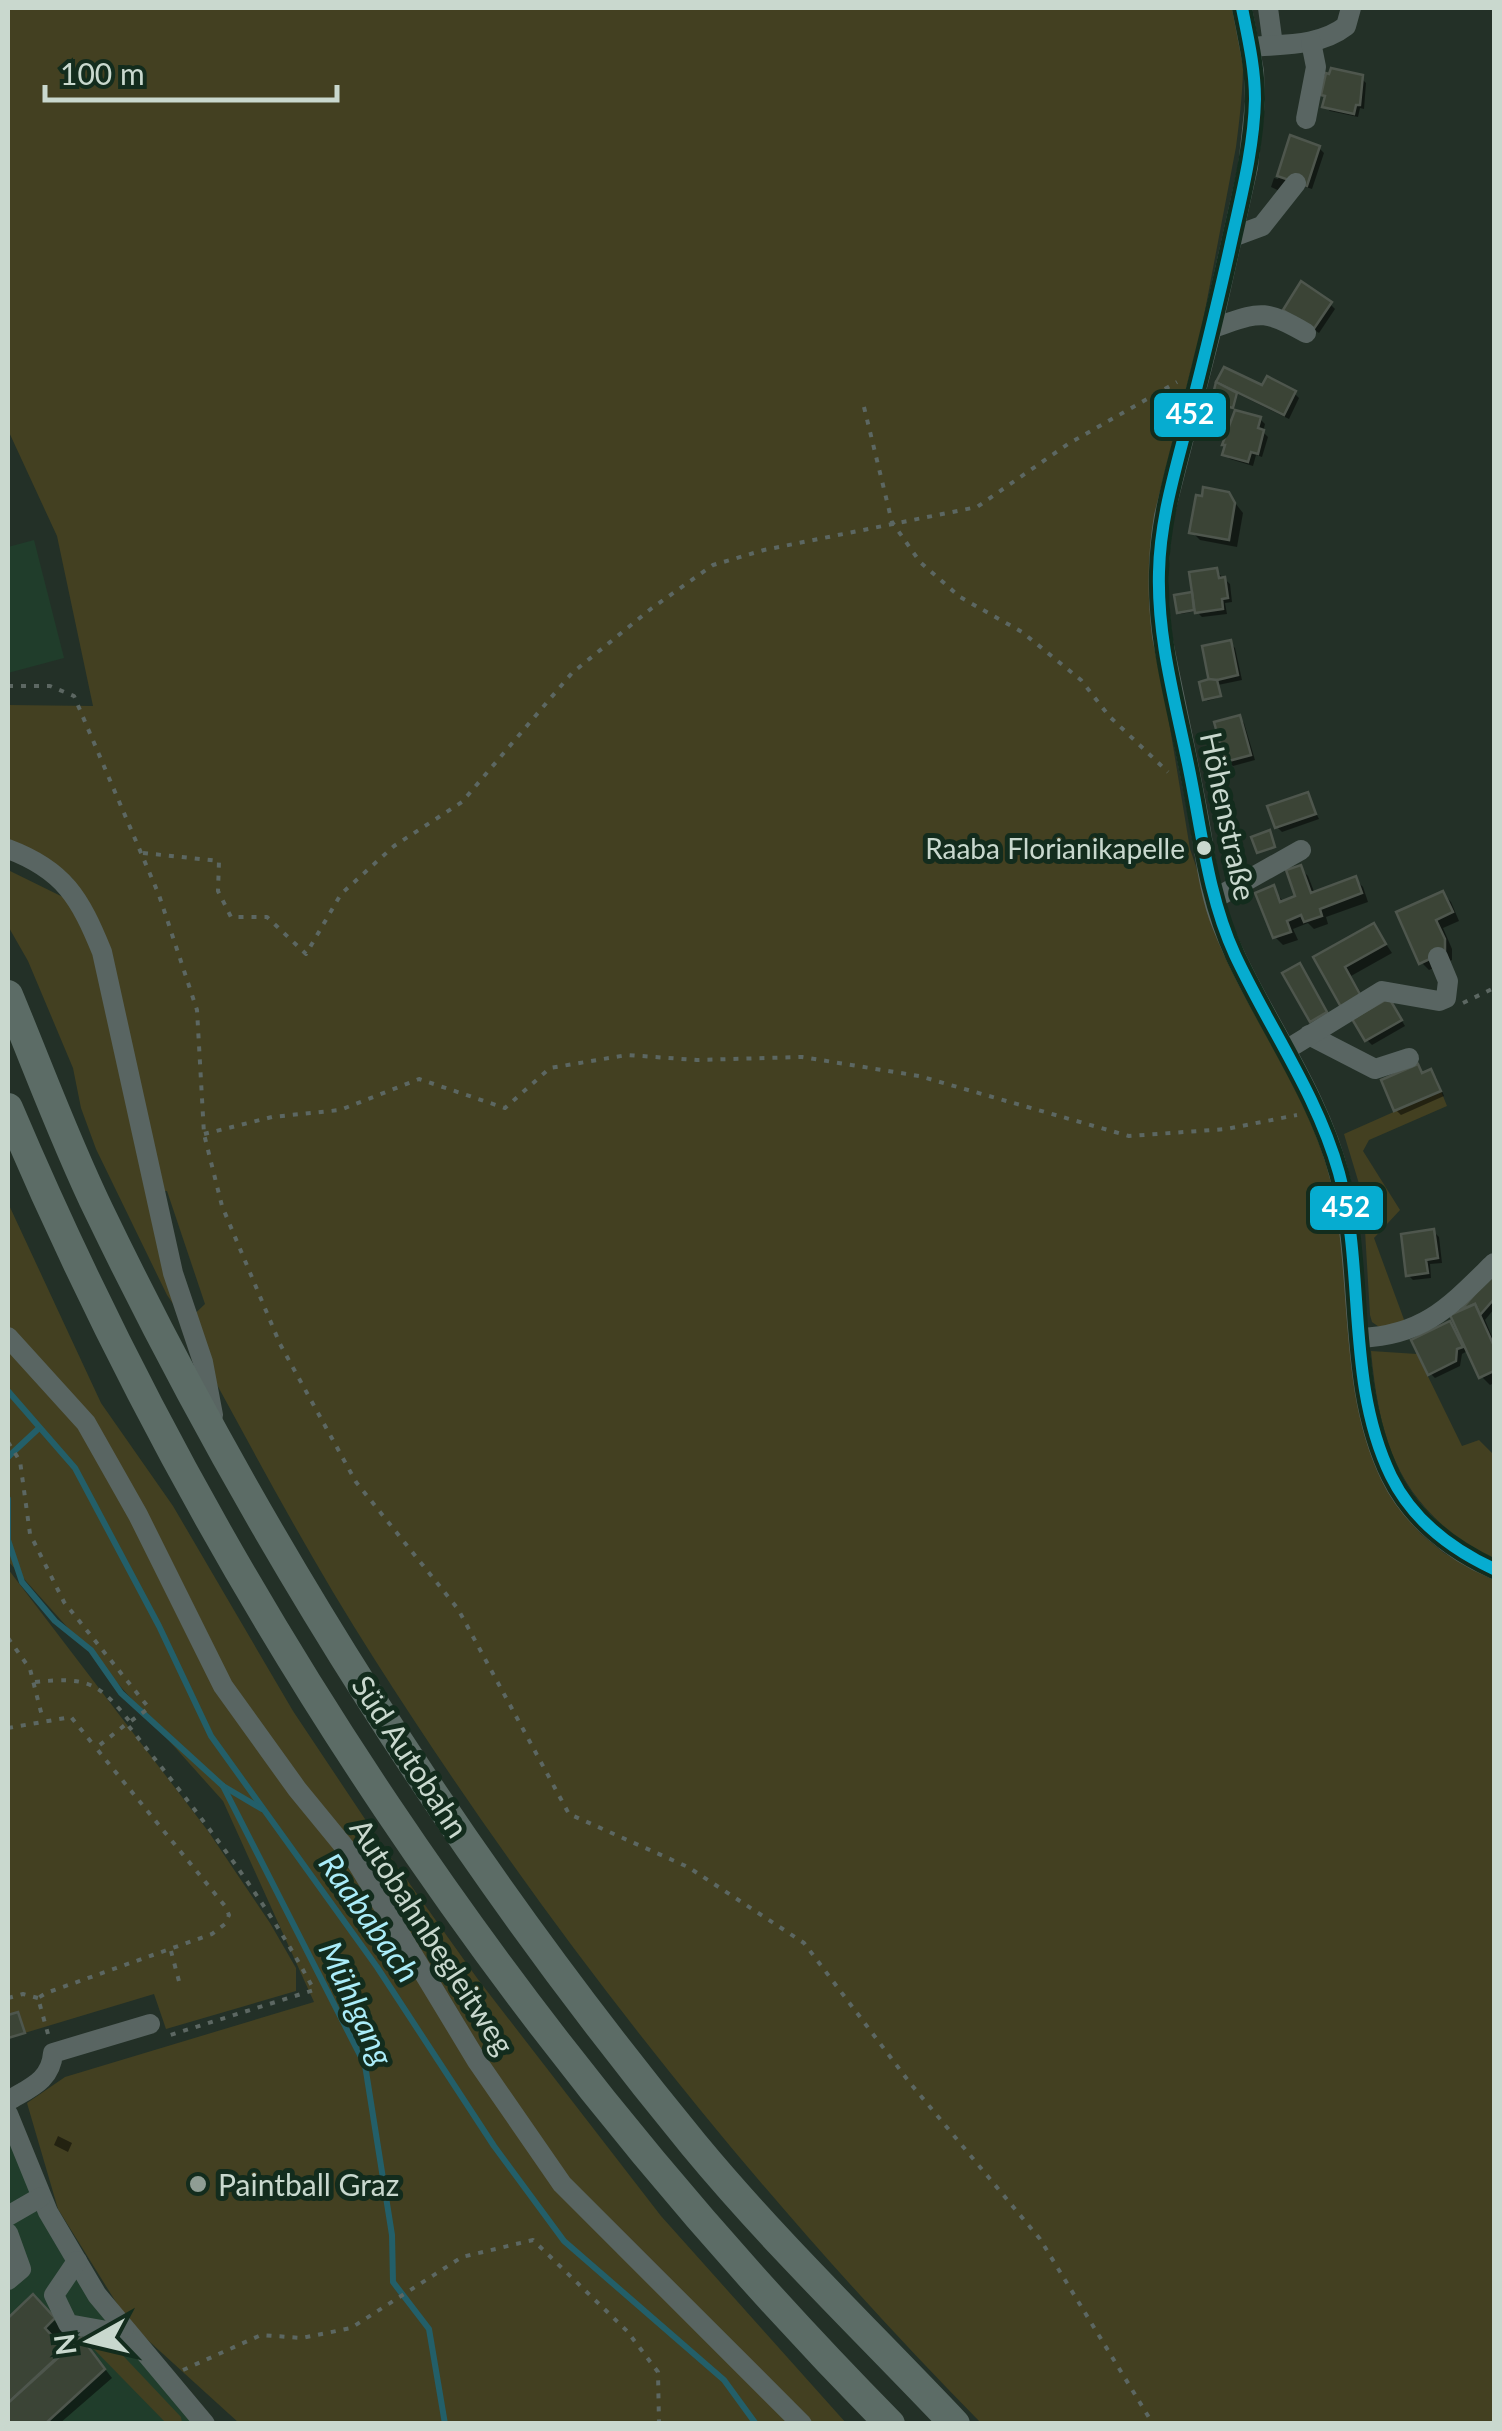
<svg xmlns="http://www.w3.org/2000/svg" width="1502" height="2431" viewBox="0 0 1502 2431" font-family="Lato,sans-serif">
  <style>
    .built { fill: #203d2b }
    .green { fill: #434021 }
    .shadow { fill: #0007 }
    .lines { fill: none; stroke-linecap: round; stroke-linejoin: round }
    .stream { stroke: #235f69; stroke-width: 6 }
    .building { fill: #3b4436; stroke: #4e564d; stroke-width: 2.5 }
    .path { stroke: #5c6762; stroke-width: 4; stroke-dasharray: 5 8; stroke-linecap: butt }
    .minor { stroke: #596562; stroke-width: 20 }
    .highway { stroke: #5c6c66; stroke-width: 30 }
    .bus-1-casing { stroke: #132c1d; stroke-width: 20 }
    .bus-1 { stroke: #06acd0; stroke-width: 12 }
    .bus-dot { fill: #c9d8ce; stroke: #132c1d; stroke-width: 4 }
    .poi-dot { fill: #8f9d94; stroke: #132c1d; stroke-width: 4 }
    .labels { text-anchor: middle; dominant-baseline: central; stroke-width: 10; stroke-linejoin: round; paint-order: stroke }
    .bus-label { font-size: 28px; fill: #c9d8ce; stroke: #132c1d; text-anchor: end }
    .street-label { font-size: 30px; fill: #c9d8ce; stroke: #132c1d }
    .poi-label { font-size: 30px; fill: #c9d8ce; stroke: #132c1d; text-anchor: start }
    .water-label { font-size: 32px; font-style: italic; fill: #aaecf9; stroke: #132c1d }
    .line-badge { stroke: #132c1d; stroke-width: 4 }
    .badge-label { font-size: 28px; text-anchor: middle; font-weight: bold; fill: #fff }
  </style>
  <rect width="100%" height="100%" fill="#233027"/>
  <g class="built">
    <polygon points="34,540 64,658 8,673 8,547"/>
    <polygon points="8,2114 97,2295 206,2423 8,2423"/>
  </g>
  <g class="green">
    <path d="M 8,8 L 1239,8 C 1247,52 1242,102 1236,147 L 1188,400 L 1155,637 L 1190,849 L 1215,921 L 1315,1113 L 1350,1260 L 1395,1502 L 1421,1534 L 1444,1553 L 1494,1580 L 1494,2423 L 981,2423 C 753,2191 550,1935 375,1660 C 305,1551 246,1437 184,1324 L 205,1304 L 167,1191 L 162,1191 L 72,878 L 8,839 L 8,705 L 93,706 L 57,536 L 8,430 Z"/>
    <polygon points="8,870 67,899 90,936 180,1314 167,1295 96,1149 81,1108 73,1068 28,961 8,926"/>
    <polygon points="1441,1091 1447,1106 1369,1140 1363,1151 1400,1210 1374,1238 1406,1325 1382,1329 1372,1322 1370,1315 1363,1197 1344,1134"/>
    <polygon points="8,1203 101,1403 173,1506 293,1711 387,1852 477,1978 661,2216 846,2423 239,2423 129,2323 58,2209 27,2103 65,2077 314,2002 223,1801 8,1561"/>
    <path d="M 1371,1351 L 1417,1354 L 1462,1446 L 1479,1440 L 1494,1455 L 1494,1564 C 1404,1506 1381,1457 1371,1351 Z"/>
    <polygon points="8,1569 208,1831 270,1923 296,1968 296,1991 166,2029 154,1994 8,2038"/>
    <polygon points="87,2336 112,2344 181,2417 182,2423 166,2423 83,2338"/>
  </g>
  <g class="shadow">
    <polygon points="1361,78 1366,83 1364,109 1360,108 1358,117 1330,111 1325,106"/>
    <polygon points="1292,138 1319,148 1324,153 1312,189 1288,181 1284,193 1271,187 1274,178 1278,179"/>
    <polygon points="1330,304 1335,309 1319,333 1291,314"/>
    <polygon points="1219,383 1294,393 1299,398 1289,419 1238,394 1234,408 1215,403"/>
    <polygon points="1260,419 1265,424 1263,432 1268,437 1262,457 1256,455 1253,466 1230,459 1225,454 1227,446"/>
    <polygon points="1228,494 1243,513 1237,547 1200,540 1192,532"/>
    <polygon points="1216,571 1230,584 1232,602 1225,603 1227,614 1202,617 1196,611 1181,614 1176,597 1195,594"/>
    <polygon points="1230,643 1235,648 1242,680 1218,685 1221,697 1207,701"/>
    <polygon points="1239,718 1244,723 1255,760 1233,766 1228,761"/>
    <polygon points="1307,795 1319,819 1282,832 1277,827"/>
    <polygon points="1300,868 1308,876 1315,894 1355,879 1363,887 1368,902 1326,917 1328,924 1314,929 1308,923 1293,929 1298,940 1283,945 1275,937 1273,888 1284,903 1298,898"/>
    <polygon points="1443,894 1451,902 1459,921 1443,928 1452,949 1452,960 1429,970 1421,962"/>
    <polygon points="1374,926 1392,953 1351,976 1368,1005 1316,958"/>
    <polygon points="1393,1006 1405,1026 1372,1045 1367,1040"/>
    <polygon points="1417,1067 1424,1075 1431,1072 1436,1077 1444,1096 1401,1115 1396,1110"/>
    <polygon points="1434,1232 1439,1237 1442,1263 1430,1264 1431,1278 1413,1280 1408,1275"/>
    <polygon points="1494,1275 1494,1309 1485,1320 1494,1341 1494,1383 1490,1385 1482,1377 1469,1350 1462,1354 1460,1366 1435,1378 1430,1373 1450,1324 1462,1337 1464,1310"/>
    <polygon points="58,2136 72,2143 68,2152 54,2145"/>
    <polygon points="33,2298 70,2337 60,2347 66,2354 89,2348 112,2378 59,2424 8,2424 8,2321"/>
  </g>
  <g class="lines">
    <g class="stream">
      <polyline points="8,1391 75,1468 159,1626 211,1736 377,1967 494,2146 564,2241 724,2380 756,2424"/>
      <polyline points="8,1457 38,1429"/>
      <polyline points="8,1499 8,1540 22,1582 55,1621 91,1650 121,1693 223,1786 262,1809"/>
      <polyline points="223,1786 365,2065 392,2235 393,2282 429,2329 445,2424"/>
    </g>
  </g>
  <g class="building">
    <polygon points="1331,68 1363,75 1360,105 1356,105 1354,114 1322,107 1325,96 1321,95 1326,73 1329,74"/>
    <polygon points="1290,135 1320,146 1307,186 1277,176"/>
    <polygon points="1301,281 1332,302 1313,330 1283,310"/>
    <polygon points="1224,367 1262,385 1267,376 1296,391 1284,415 1216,382"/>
    <polygon points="1216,382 1237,393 1233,408 1211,402"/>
    <polygon points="1235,410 1261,417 1258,428 1264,430 1258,454 1251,452 1248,462 1222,455 1225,445 1222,445"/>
    <polygon points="1203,487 1229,492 1235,503 1229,540 1189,533 1196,495 1202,496"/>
    <polygon points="1217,568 1219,578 1225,577 1228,598 1222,599 1223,609 1195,613 1189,572"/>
    <polygon points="1192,592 1194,610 1177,613 1174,595"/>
    <polygon points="1231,640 1238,675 1209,682 1202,646"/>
    <polygon points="1209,679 1217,680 1221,696 1203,700 1199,682"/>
    <polygon points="1240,715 1251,755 1225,762 1214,722"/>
    <polygon points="1308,792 1316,814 1275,828 1267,806"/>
    <polygon points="1270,830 1275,847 1257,853 1251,837"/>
    <polygon points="1301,865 1311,893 1356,876 1362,893 1320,909 1322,916 1304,922 1301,915 1287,921 1291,932 1273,938 1255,893 1274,885 1280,902 1295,896 1286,870"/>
    <polygon points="1443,891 1453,912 1436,920 1445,939 1445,952 1419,964 1396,912"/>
    <polygon points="1374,923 1386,944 1345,967 1361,996 1341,1007 1313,957"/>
    <polygon points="1300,963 1327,1012 1310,1022 1282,973"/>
    <polygon points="1389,998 1402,1020 1365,1041 1352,1019"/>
    <polygon points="1418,1064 1422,1073 1431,1069 1441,1091 1394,1111 1381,1080"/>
    <polygon points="1434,1229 1438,1258 1426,1260 1428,1273 1406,1276 1401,1234"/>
    <polygon points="1494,1272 1494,1299 1480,1315 1475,1304 1461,1310"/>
    <polygon points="1475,1304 1494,1346 1494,1371 1479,1378 1450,1315"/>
    <polygon points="1450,1321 1463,1347 1457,1349 1456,1361 1428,1375 1411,1340"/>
    <polygon points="18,2012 25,2033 8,2038 8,2015"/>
    <polygon points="33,2294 55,2318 45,2328 65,2350 8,2403 8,2318"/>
    <polygon points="81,2337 105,2369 45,2424 8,2424 8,2403"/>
  </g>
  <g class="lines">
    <g class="path">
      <polyline points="864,407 892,522 920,562 960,597 1022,632 1081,680 1109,716 1168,772"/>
      <polyline points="8,686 50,686 74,696 159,895 197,1010 204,1134 222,1206 280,1344 356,1482 458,1609 569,1814 688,1867 804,1943 910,2083 1040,2239 1153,2424"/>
      <polyline points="143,853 219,861 218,891 231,917 267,917 306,954 341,894 394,846 462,802 572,673 652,608 713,565 764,550 977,507 1068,444 1177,382"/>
      <polyline points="1463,1003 1494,988"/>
      <polyline points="204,1134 272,1117 340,1110 419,1079 505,1108 550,1068 627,1055 697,1060 802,1057 919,1076 1129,1136 1226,1129 1297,1115"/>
      <path d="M 8,1442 L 20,1461 L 30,1534 L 64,1602 L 149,1708 L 127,1724 C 195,1809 263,1894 314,1990 L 167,2036"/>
      <polyline points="8,1638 30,1669 43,1720"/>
      <path d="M 35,1682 C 86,1677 98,1681 130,1722"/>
      <polyline points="8,1728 71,1717 96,1748"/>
      <polyline points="171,1951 180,1985"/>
      <polyline points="8,1998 23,1994 38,1998"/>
      <polyline points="48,2034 38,1998 46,1993 212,1934 225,1924 229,1915 225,1906 96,1748 125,1725"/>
      <polyline points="183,2370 261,2335 302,2338 351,2328 462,2257 533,2240 627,2331 658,2372 659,2424"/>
    </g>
    <g class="minor">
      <path d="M 1242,8 L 1254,71 L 1255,102 L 1248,167 L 1212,328 L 1164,516 C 1157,557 1157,595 1162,636 C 1174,696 1187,755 1198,814 C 1205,851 1208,891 1222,925 C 1256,1011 1318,1087 1340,1178 C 1363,1274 1347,1387 1390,1475 C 1410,1517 1452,1552 1494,1569"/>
      <polyline points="1268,8 1273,45"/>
      <path d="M 1250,47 C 1282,44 1319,47 1346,26 L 1351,8"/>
      <polyline points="1306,119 1316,67 1311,42"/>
      <polyline points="1235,236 1262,226 1296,183"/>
      <path d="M 1212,328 C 1259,313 1262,307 1306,333"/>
      <path d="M 8,849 C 64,870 80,898 102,952 L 173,1273 L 203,1362 L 213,1415"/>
      <polyline points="1214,899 1301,850"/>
      <polyline points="1309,1035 1375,1069 1409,1058"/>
      <polyline points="1286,1050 1382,991 1439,1001 1446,998 1448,981 1438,957"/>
      <polyline points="8,1337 86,1423 138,1515 223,1686 297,1789 356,1861 477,2061 562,2184 802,2424"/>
      <path d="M 1361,1338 C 1425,1335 1450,1306 1494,1263"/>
      <path d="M 8,2101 C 29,2088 51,2081 53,2053 L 150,2024"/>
      <polyline points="8,2114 48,2212 97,2295 205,2424"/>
      <polyline points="8,2216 41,2197"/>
      <polyline points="8,2233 21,2269 8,2280"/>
      <polyline points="77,2261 54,2295 68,2324 107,2331 124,2328"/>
    </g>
    <g class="highway">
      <path d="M 8,995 C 38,1067 65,1141 99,1211 C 259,1543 460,1860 694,2145 C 775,2243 868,2332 955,2424"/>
      <path d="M 8,1108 C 215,1596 518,2047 890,2424"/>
    </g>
    <g class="bus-1-casing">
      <path id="bus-1" d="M 1242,8 C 1248,38 1255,68 1255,99 C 1254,146 1242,193 1232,238 C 1219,298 1204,358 1189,417 C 1176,468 1160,519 1159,572 C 1157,639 1176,704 1189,769 C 1202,833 1208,896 1235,955 C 1269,1028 1317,1094 1339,1173 C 1366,1272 1345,1381 1391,1476 C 1412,1519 1451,1549 1494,1569"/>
    </g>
    <use href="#bus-1" class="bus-1"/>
  </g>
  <circle class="bus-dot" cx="1204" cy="848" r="9"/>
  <circle class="poi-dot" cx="198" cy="2184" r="10"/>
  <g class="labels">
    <g class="bus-label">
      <text x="1185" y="848">Raaba Florianikapelle</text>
    </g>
    <g class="street-label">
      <text transform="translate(1229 816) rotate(78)">Höhenstraße</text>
      <text transform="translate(411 1756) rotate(57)">Süd Autobahn</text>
      <text transform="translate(433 1936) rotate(57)">Autobahnbegleitweg</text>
    </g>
    <g class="poi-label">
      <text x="218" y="2184">Paintball Graz</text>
    </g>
    <g class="water-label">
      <text transform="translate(370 1917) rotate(55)">Raababach</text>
      <text transform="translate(357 2003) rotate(65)">Mühlgang</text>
    </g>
  </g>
  <g class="line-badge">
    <rect x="1152" y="391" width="76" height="48" rx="10" fill="#06acd0"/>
    <rect x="1308" y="1184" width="77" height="48" rx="10" fill="#06acd0"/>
  </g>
  <g class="badge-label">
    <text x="1190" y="424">452</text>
    <text x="1346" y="1217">452</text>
  </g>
  <rect width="1502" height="2431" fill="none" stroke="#c9d8ce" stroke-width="20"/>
  <g transform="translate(90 2341) rotate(262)" stroke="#132c1d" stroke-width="8" paint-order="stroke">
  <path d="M0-8L18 38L0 25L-18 38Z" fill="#c9d8ce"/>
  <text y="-15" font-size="28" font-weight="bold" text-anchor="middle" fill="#c9d8ce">N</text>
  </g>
  <path d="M45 85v15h292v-15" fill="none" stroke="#c9d8ce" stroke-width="5"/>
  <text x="60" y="85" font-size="30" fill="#c9d8ce" stroke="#132c1d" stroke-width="8" paint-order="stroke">100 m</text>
</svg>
